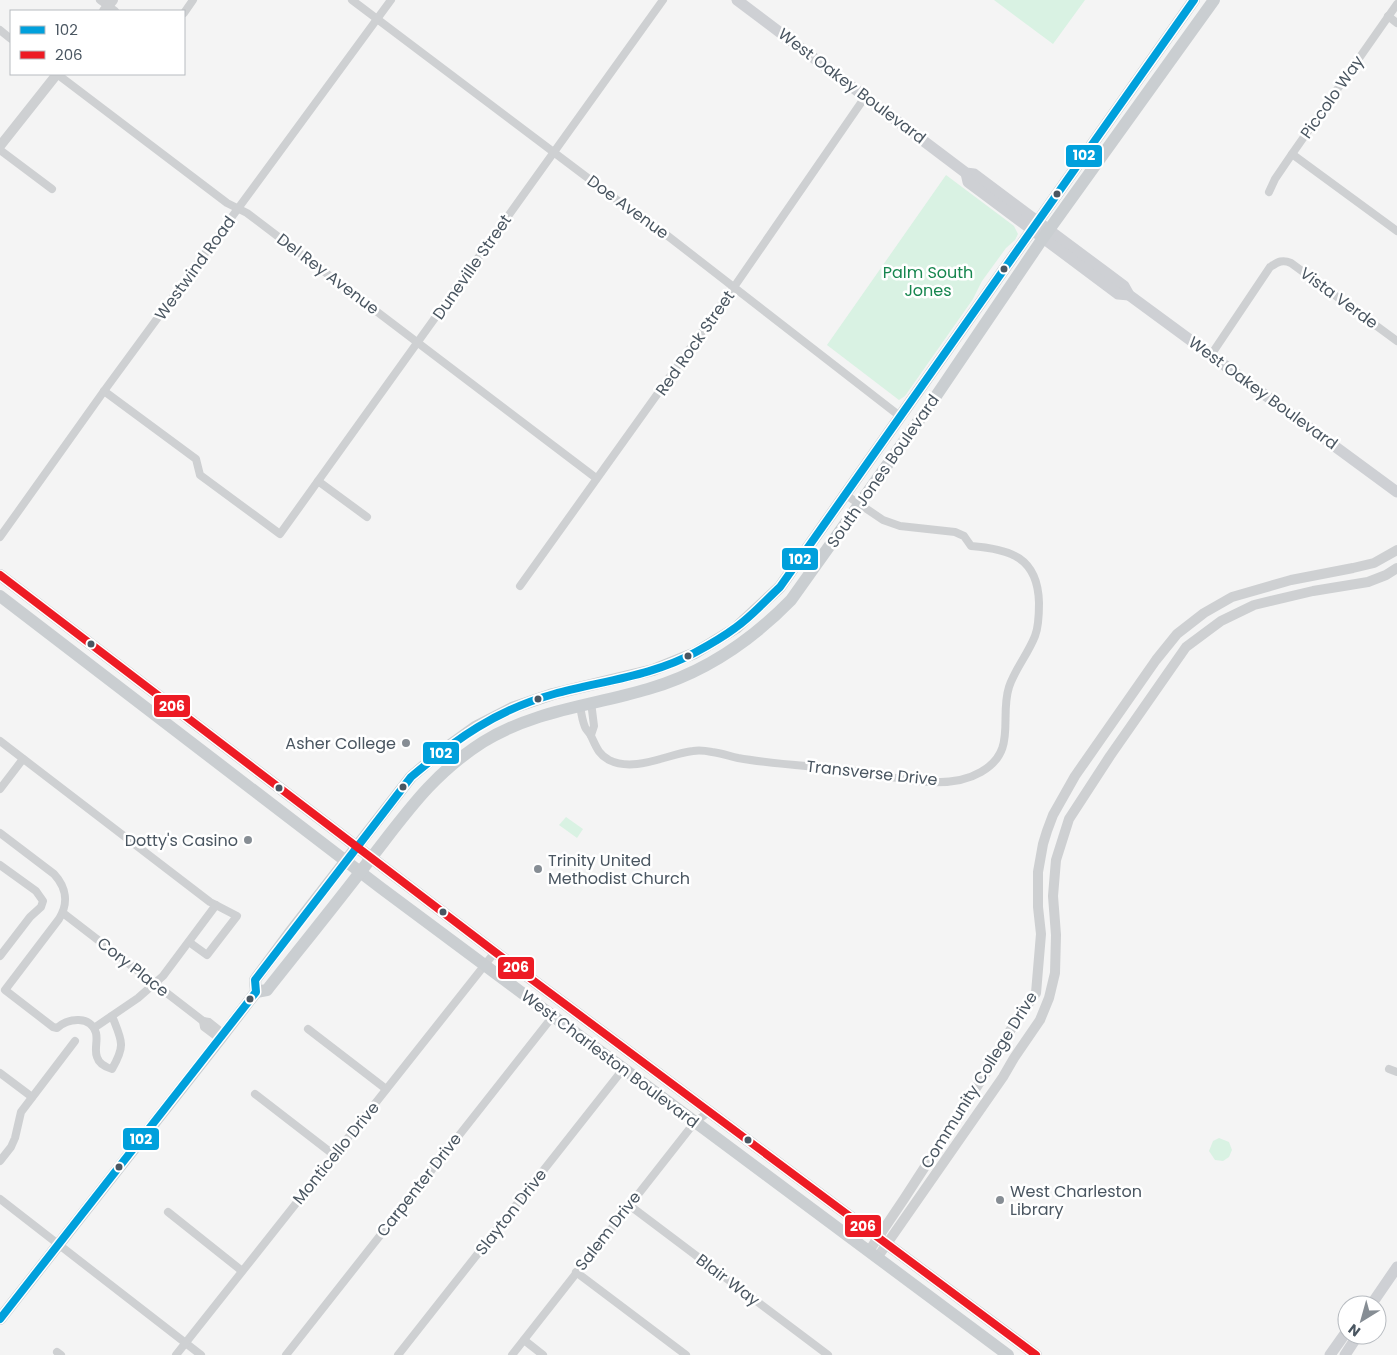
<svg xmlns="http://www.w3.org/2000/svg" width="1397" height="1355" viewBox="0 0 1397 1355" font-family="Poppins,sans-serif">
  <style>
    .green { fill: #d9f2e3 }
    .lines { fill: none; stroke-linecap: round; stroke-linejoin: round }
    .minor { stroke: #ced0d2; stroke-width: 8 }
    .tertiary { stroke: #ced0d2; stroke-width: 10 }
    .secondary { stroke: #ced0d4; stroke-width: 11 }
    .primary { stroke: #caced1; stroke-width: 12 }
    .bus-1-casing { stroke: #fff; stroke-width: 11 }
    .bus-2-casing { stroke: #fff; stroke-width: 11 }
    .bus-1 { stroke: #00a0dc; stroke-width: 8 }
    .bus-2 { stroke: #ed1b24; stroke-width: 8 }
    .bus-dot { fill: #4a5661; stroke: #fff; stroke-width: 2 }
    .poi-dot { fill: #868d94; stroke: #fff; stroke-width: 2 }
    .labels { text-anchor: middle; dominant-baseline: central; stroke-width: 5; stroke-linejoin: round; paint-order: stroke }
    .street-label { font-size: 16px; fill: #4a5661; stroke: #fff }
    .park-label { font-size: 16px; fill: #17864f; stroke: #fff }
    .poi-label { font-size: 16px; fill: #4a5661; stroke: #fff; text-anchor: end }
    .line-badge { stroke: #fff; stroke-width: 2 }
    .badge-label { font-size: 14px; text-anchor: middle; font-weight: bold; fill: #fff }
  </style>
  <rect width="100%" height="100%" fill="#f4f4f4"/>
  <g class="green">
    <polygon points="994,0 1085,0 1053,44"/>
    <polygon points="946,175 1014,226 1018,234 1015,240 1006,248 982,281 973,299 905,396 899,400 827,345"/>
    <polygon points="566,817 583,829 577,838 559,825"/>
    <polygon points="1219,1138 1229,1142 1232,1150 1229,1157 1223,1161 1215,1160 1209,1151 1213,1141"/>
  </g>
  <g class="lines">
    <g class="minor">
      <polyline points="100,0 115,11"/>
      <polyline points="352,0 621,203 655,226 901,417"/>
      <polyline points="184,13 193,0"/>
      <polyline points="1388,16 1397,23"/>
      <polyline points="0,30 11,39"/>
      <polyline points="57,74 227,203 247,213 596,478"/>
      <polyline points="0,150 52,189"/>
      <polyline points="1292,154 1397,231"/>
      <polyline points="1269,192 1275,179 1292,154 1397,4"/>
      <path d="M 1211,355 L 1270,267 C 1278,262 1282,259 1291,263 L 1397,341"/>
      <polyline points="104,391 196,459 200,475 280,534 663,0"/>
      <polyline points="318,481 367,517"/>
      <polyline points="0,537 104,391 391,0"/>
      <polyline points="520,586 734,287 865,97"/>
      <polyline points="591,702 594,726 591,735"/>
      <path d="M 580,705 C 581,712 582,720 585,727 C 586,730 590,733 591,736 C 596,746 598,754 609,760 C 635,773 667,754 693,751 C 699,750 707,751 712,752 C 721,753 729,756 738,758 C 776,765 816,766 855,771 C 893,776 945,793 981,772 C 1018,751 999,718 1009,687 C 1015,669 1028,654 1035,636 C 1039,626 1039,614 1039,603 C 1038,557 1010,549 971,546 L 964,536 L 955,532 L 900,526 L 883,520 L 846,495"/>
      <polyline points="0,741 210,902 237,916 207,955 189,942"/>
      <polyline points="0,789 23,759"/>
      <path d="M 0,833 L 54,874 C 66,887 69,903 59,919 L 5,990 L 53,1027 L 57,1028 C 68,1018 91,1015 96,1033 C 98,1041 94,1050 97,1057 C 99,1064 105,1067 112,1069 C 126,1045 122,1041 112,1016"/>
      <polyline points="0,865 36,891 43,901 41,907 30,917 0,956"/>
      <polyline points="63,913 203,1021 209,1022 224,1034"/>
      <polyline points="203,1021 204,1027 220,1039"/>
      <polyline points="94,1028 138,998 163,976 216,905"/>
      <polyline points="308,1029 386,1089"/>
      <polyline points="1389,1069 1397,1072"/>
      <polyline points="0,1073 32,1097"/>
      <polyline points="255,1094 334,1155"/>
      <polyline points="0,1161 11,1147 15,1138 21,1112 75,1041"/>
      <polyline points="0,1199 201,1355"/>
      <polyline points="629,1205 828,1355"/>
      <polyline points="168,1212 242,1271"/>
      <polyline points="576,1272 686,1355"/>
      <polyline points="524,1340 543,1355"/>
      <polyline points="57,1352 61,1355"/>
      <polyline points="176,1355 495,952"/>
      <polyline points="286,1355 553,1016"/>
      <polyline points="398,1355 624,1068"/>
      <polyline points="512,1355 691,1127 695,1122 710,1111"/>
    </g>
    <g class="tertiary">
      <polyline points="104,11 113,0"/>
      <polyline points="0,146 57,74"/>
      <polyline points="869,1251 904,1199 987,1071 1014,1024 1036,993 1041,934 1038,907 1038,872 1043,844 1047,831 1053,815 1075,776 1156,660 1177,634 1204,613 1232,597 1291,580 1353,568 1374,563 1397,550"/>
      <polyline points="877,1258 1003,1077 1014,1058 1040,1020 1049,998 1055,973 1056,935 1053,896 1056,860 1069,819 1110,756 1186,647 1221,621 1254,605 1313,591 1368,582 1386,575 1397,568"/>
    </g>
    <g class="secondary">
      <polyline points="737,0 966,173 974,174 1104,271 1124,286 1129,295 1397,492"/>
      <polyline points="966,173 968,182 1118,294 1129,295"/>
      <polyline points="1371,1305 1397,1267"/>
      <polyline points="1330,1355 1347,1331"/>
      <polyline points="1345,1355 1358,1335"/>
    </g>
    <g class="primary">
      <polyline points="0,575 495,952 1036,1355"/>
      <polyline points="0,596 381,888 1008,1355"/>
      <path d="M 256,992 L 267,990 C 301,947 335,905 368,862 C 405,815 431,775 483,742 C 535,710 591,706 648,689 C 704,673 750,642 791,600 L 932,402 L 1043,238 L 1214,0"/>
      <polyline points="0,1319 220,1039 256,992 255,980 289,934 411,777 439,753 475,727 512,708 553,694 653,670 695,653 736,628 780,587 1194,0"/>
    </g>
    <g class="bus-1-casing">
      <path id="bus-1" d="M 0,1319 L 256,992 L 255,980 L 411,777 C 456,739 496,710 554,694 C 601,681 653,676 696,652 C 709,645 723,637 735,628 C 751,617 765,601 780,587 L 1194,0"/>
    </g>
    <g class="bus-2-casing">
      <polyline id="bus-2" points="0,575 495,952 1036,1355"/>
    </g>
    <use href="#bus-1" class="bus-1"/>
    <use href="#bus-2" class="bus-2"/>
  </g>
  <g class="bus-dot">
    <circle cx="1057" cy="194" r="4.5"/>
    <circle cx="1004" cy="269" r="4.5"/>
    <circle cx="91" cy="644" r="4.5"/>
    <circle cx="688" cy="656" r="4.5"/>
    <circle cx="538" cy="699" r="4.5"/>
    <circle cx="403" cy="787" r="4.5"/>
    <circle cx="279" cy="788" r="4.5"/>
    <circle cx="443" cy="912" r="4.5"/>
    <circle cx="250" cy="999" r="4.5"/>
    <circle cx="748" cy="1140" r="4.5"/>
    <circle cx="119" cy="1167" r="4.5"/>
  </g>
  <g class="poi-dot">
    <circle cx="406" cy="743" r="5"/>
    <circle cx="248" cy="840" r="5"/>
    <circle cx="538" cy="869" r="5"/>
    <circle cx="1000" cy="1200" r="5"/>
  </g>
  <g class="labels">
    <g class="street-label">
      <text transform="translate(852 86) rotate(37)">West Oakey Boulevard</text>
      <text transform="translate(1332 97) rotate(-55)">Piccolo Way</text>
      <text transform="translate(628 207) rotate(36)">Doe Avenue</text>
      <text transform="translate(472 267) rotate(-55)">Duneville Street</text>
      <text transform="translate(195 268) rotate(-54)">Westwind Road</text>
      <text transform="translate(328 274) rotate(37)">Del Rey Avenue</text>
      <text transform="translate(1339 298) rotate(36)">Vista Verde</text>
      <text transform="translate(695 343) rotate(-55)">Red Rock Street</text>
      <text transform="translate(1263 393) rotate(36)">West Oakey Boulevard</text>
      <text transform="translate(883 471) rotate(-55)">South Jones Boulevard</text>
      <text transform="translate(872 773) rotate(6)">Transverse Drive</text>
      <text transform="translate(133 967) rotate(38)">Cory Place</text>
      <text transform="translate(610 1059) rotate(37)">West Charleston Boulevard</text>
      <text transform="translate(979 1080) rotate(-58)">Community College Drive</text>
      <text transform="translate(336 1153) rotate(-51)">Monticello Drive</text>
      <text transform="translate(419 1185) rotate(-52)">Carpenter Drive</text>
      <text transform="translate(511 1212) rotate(-52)">Slayton Drive</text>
      <text transform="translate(608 1231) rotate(-52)">Salem Drive</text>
      <text transform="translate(728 1280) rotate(37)">Blair Way</text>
    </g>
    <g class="park-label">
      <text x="928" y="272">Palm South<tspan x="928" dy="18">Jones</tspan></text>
    </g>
    <g class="poi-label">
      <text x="396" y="743">Asher College</text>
      <text x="238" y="840">Dotty's Casino</text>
      <text x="548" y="860" text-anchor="start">Trinity United<tspan x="548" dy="18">Methodist Church</tspan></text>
      <text x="1010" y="1191" text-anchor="start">West Charleston<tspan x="1010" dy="18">Library</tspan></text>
    </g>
  </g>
  <g class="line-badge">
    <rect x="1065" y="144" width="38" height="24" rx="5" fill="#00a0dc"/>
    <rect x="781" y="547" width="38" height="24" rx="5" fill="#00a0dc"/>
    <rect x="153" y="694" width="38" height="24" rx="5" fill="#ed1b24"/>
    <rect x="422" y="741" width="38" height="24" rx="5" fill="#00a0dc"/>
    <rect x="497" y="956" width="38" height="24" rx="5" fill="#ed1b24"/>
    <rect x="122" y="1127" width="38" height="24" rx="5" fill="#00a0dc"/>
    <rect x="844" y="1214" width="38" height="24" rx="5" fill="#ed1b24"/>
  </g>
  <g class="badge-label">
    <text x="1084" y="160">102</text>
    <text x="800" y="564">102</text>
    <text x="172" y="711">206</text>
    <text x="441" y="758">102</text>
    <text x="516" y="972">206</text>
    <text x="141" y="1144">102</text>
    <text x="863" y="1231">206</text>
  </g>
  <rect x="10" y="10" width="175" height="65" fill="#ffffff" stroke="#b7bbc0"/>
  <rect x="20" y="26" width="25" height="8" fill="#00a0dc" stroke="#b7bbc0"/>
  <text x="55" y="35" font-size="15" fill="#4a5661">102</text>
  <rect x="20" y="51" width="25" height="8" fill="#ed1b24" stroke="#b7bbc0"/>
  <text x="55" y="60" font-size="15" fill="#4a5661">206</text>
  <g transform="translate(1362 1320) rotate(217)"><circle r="24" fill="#ffffff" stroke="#b7bbc0"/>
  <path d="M0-4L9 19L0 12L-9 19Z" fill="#868d94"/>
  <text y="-8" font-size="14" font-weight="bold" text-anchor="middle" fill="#4a5661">N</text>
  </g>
</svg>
